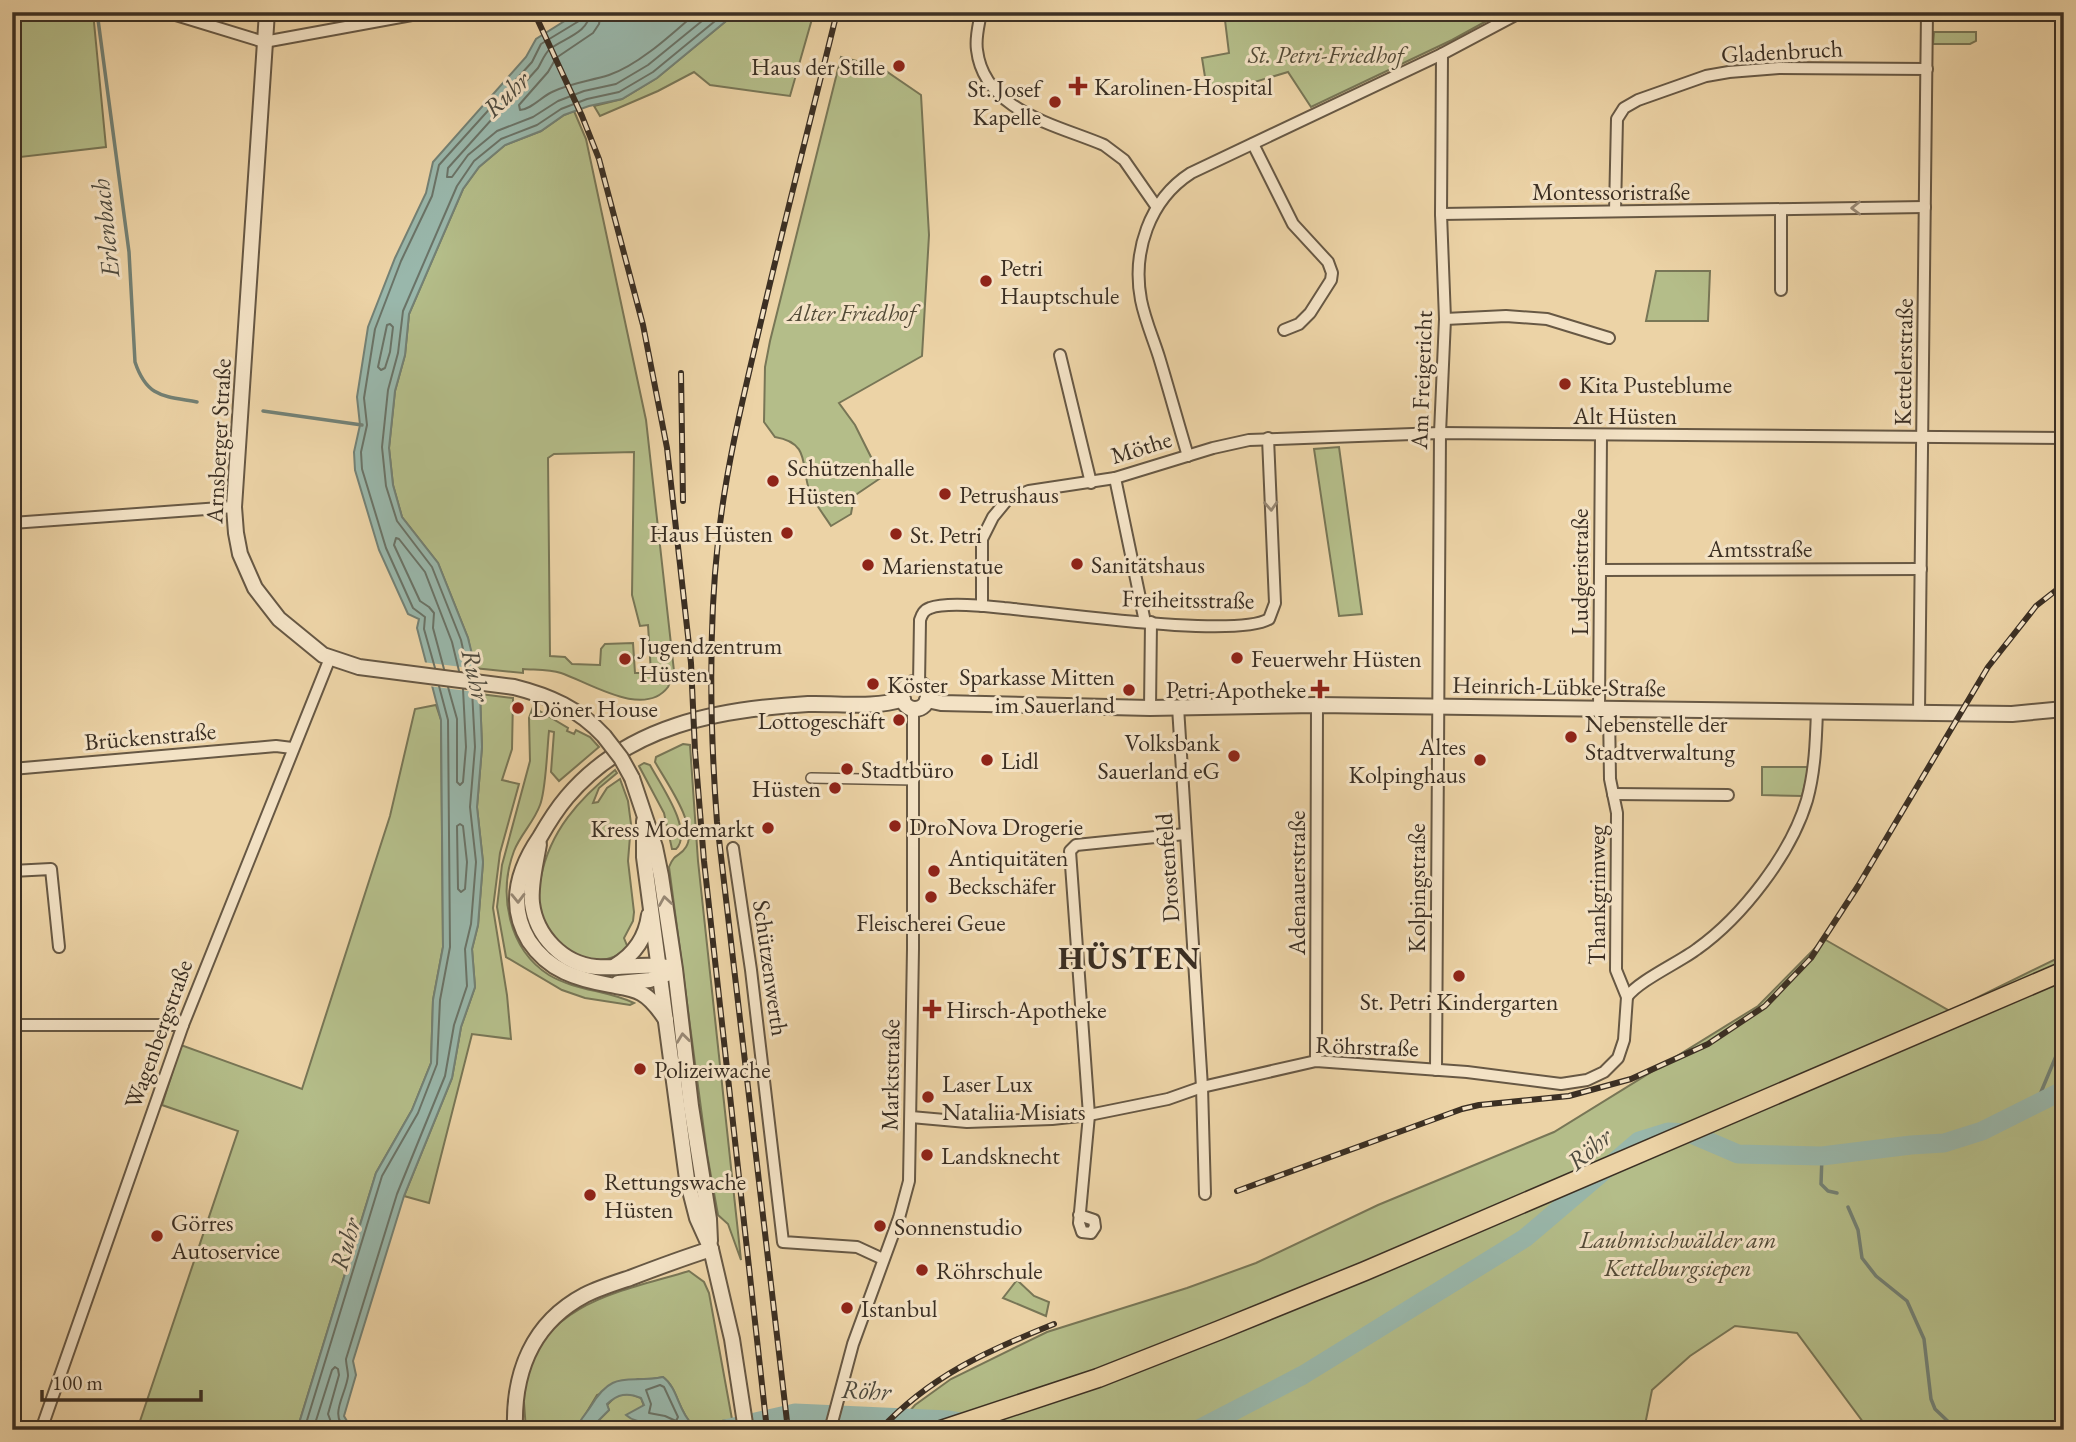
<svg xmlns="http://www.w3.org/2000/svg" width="2076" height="1442" viewBox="0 0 2076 1442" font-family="'EB Garamond',serif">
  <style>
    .green { fill: #b4bd89; stroke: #787656; stroke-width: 2; fill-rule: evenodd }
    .water { fill: #99b7ab; stroke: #738175; stroke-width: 2 }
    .pier { fill: #ecd3a6 }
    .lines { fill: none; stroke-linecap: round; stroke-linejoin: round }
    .shore { stroke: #6a7367; stroke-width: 2 }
    .stream { stroke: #738175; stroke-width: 3.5 }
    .river { stroke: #99b7ab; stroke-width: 19 }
    .pedestrian-casing { stroke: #675844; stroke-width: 12 }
    .minor-casing { stroke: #675844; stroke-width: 14 }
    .tertiary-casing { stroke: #675844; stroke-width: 18 }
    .primary-casing { stroke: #3b2f23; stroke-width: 21 }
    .pedestrian { stroke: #f3e2c5; stroke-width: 9 }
    .minor { stroke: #f3e2c5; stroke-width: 10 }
    .tertiary { stroke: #f3e2c5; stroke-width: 14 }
    .primary { stroke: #ecd3a6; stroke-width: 18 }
    .rail-casing { stroke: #3b2f23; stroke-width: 6 }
    .rail { stroke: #f3e2c5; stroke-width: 3.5; stroke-dasharray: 10; stroke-linecap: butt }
    .tertiary-bridge-casing { stroke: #675844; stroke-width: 18; stroke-linecap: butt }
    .tertiary-bridge { stroke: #f3e2c5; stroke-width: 14 }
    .oneway { stroke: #978874 }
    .poi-dot { fill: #8f2418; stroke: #f3e2c5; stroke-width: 2.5 }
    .labels { text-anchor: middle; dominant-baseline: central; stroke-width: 6; stroke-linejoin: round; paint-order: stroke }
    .street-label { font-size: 24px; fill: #3b2f23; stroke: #f3e2c5 }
    .park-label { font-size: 24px; font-style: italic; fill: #534b37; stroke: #f3e2c5 }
    .poi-label { font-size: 24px; fill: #3b2f23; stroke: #f3e2c5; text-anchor: start }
    .water-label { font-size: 26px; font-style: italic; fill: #4e4a3e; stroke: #f3e2c5 }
    .district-label { font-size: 32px; font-weight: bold; letter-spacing: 2px; fill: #3b2f23; stroke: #f3e2c5 }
  </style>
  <rect width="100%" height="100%" fill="#ecd3a6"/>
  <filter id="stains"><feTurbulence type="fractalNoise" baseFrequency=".00286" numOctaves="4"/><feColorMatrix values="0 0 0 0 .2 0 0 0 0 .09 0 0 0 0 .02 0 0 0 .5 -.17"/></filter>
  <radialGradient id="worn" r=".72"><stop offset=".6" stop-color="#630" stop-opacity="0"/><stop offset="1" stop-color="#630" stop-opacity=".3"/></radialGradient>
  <g class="green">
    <polygon points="12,12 93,12 106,147 12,158"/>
    <polygon points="737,12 814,12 790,96 710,85 694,72 658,91 600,116 594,106 622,99 657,78"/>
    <polygon points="1224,12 1503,12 1452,40 1311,107 1288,72 1208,96 1202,58 1229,53"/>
    <polygon points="1934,32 1976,32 1976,41 1970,44 1933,44"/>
    <path d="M 841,57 L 880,67 L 921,95 L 929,235 L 922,356 L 839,403 L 855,425 L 873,461 L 888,473 L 854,496 L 851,514 L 831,526 C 824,515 815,504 810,492 C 800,468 812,443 775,437 L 764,422 L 765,367 L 770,341 Z"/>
    <path d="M 574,111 L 586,139 L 646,420 L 674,671 C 672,676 670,683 668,687 C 644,719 588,682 561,673 C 549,669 535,670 523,669 L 523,673 L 474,668 L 468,638 L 438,563 L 402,517 L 393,485 L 389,448 L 395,391 L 405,355 L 409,314 L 463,189 L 479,167 L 505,145 L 541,131 L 564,115 ZM 634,452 L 632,595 L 640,626 L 648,625 L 651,673 L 635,673 L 633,643 L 605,644 L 601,649 L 600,665 L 572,664 L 565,657 L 550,656 L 548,458 L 554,454 Z"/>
    <polygon points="1656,271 1710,271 1708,321 1646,321"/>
    <polygon points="1339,447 1362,614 1339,616 1314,449"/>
    <polygon points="480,694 513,698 512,749 502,780 519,784 500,853 493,908 507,995 511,1039 472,1034 429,1203 404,1196 452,1078 461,1027 475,987 472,949 478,925 483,862 477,807 482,747"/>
    <polygon points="436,705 441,720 443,947 433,1000 431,1063 412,1110 376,1173 297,1430 137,1430 238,1131 162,1105 181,1045 302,1089 390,816 415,709"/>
    <path d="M 533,707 L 568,728 L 567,731 L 574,734 L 576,730 L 590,737 L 599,747 L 559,781 L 551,772 L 554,732 L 549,731 C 547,750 546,790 540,805 C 534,822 520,835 514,851 C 498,894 508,949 549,975 C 576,991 607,990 634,1003 L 630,1005 L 585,998 L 562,990 L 506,957 L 497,907 L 502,865 L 530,761 L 529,718 Z"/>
    <path d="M 683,744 L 690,745 L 698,861 L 741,1260 L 728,1224 L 718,1215 L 707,1154 L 669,867 C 675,852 680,857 686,847 C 699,827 665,780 655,762 L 656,757 Z"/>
    <path d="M 644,763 L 650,765 C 660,784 694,831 676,849 L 672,849 L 664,813 L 639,766 Z"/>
    <polygon points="1762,767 1809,767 1802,796 1762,795"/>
    <path d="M 615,770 L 617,773 L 599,788 L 593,803 L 598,802 L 607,788 L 620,779 L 628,801 L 631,824 L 628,861 L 634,912 L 633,921 L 624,938 L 628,948 C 592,979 544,945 538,904 C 537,895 539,886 541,877 C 550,831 579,799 615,770 Z"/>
    <polygon points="1824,939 1950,1011 2064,955 2064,1430 1869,1430 1797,1333 1735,1326 1690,1356 1652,1390 1644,1430 893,1430 915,1405 951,1379 1047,1332 1187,1288 1256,1263 1378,1205 1554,1132 1758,1006"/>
    <path d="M 689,1271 L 704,1282 L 709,1293 L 734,1430 L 730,1430 L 730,1420 L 692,1424 C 678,1411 678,1388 663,1377 L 647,1380 L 638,1379 L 597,1395 L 576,1430 L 526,1430 L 524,1403 L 521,1403 C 522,1394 523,1384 525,1376 C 548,1301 624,1291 689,1271 Z"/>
    <polygon points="1017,1280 1034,1296 1049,1302 1046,1316 1003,1298"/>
    <polygon points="630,1394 641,1398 644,1406 672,1430 594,1430 596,1423 609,1410 607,1405 617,1395"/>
  </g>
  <g class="water">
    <polygon points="579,12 737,12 657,78 622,99 589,106 564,115 541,131 505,145 479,167 463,189 409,314 405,355 395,391 389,448 393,485 402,517 438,563 468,638 472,654 480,694 482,747 477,807 483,862 478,925 472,949 475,987 461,1027 452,1078 404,1196 353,1361 356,1375 344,1416 347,1421 360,1430 297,1430 376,1173 412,1110 431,1063 433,1000 443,947 441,720 417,628 419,619 408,614 379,550 355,470 354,452 360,425 357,397 368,327 395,258 426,193 433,162 526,57 536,39"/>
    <path d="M 663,1377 C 678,1388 678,1411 692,1424 L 730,1420 L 730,1430 L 672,1430 C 657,1416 640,1428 626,1415 L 644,1405 L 641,1398 C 627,1392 618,1394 607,1404 L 609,1410 L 596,1423 L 594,1430 L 576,1430 C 579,1420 586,1414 591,1406 C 613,1369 627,1384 663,1377 Z"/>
  </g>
  <polygon class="pier" points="422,662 478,669 483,693 428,686"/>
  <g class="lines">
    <g class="shore">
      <path d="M 590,12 C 589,33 564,38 550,49 C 545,53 542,61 538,68 L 448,168 L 447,177 L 452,177 L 468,155 L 497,131 L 533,117 L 558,101 L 584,91 L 616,84 L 648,65 L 713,12"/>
      <path d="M 601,12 L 599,24 L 593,33 L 556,58 L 548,72 L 519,105 L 520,110 C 532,109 541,97 552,92 C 570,83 590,81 609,75 C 639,65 673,33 697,12"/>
      <polygon points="390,324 393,327 390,352 385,368 381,370 378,367 387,325"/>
      <polyline points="435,668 424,629 425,617 413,608 386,548 362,469 361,452 367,425 364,398 375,329 401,261 432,196 439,165 532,62 541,44 579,21 581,12"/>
      <polyline points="444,669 433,628 434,613 429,607 420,601 394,545 396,538 399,539 425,572 452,642 459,671"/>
      <polyline points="468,672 461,640 432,567 397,521 386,486 382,447 388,390 398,353 403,311 457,186 474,161 501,139 537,125 561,109 587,99 619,92 653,72 726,12"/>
      <polyline points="448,687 457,719 457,782 460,785 463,782 466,747 463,689"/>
      <polygon points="460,824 463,826 467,862 465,889 461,892 458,889 457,826"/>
      <polygon points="660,1385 664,1387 678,1417 676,1421 665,1416 649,1413 651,1404 646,1390"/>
      <polyline points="304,1430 382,1176 418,1113 437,1064 440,1000 450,947 448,720 439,686"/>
      <polyline points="313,1430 332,1370 335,1367 338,1369 339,1375 328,1414 334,1430"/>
      <path d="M 348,1430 C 327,1417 346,1395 348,1376 C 348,1371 346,1364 346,1359 L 397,1194 L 445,1076 L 454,1025 L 467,986 L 465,949 L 471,924 L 476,862 L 470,807 L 475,747 L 472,690"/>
    </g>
    <g class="stream">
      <path d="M 97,12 L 129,252 L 135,362 C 147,398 164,396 197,402"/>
      <polyline points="263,411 362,425"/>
      <polyline points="2036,1104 2064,1037"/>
      <polyline points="1822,1156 1821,1184 1828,1191 1837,1193"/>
      <polyline points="1848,1207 1858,1230 1862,1258 1876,1276 1907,1301 1924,1339 1931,1399 1935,1409 1957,1430"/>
    </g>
    <g class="river">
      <polyline points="721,1430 795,1413 949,1420 1010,1430"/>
      <polyline points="1197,1430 1303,1375 1525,1238 1639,1141 1668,1132 1689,1133 1738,1154 1822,1156 1911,1145 1944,1143 1982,1131 2064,1090"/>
    </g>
    <g class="pedestrian-casing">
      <polyline id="pedestrian" points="811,778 914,780"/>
    </g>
    <g class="minor-casing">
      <g id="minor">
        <polyline points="166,12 264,42 428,12"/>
        <path d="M 981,12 C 979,25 975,37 977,50 C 984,111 1057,125 1104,145 L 1124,160 L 1156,206"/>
        <polyline points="1253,144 1293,224 1328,262 1332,273 1331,280 1310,313 1299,324 1284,330"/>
        <polyline points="1781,210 1781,290"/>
        <polyline points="1615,211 1617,119 1624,108 1638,100 1706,76 1729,72 1779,68 1927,69"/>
        <polyline points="1441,214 1925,207"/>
        <polyline points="1445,319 1506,316 1547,319 1609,338"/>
        <polyline points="1060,355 1091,483"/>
        <path d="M 1188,456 C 1178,423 1169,390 1159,357 C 1153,338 1145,320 1141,300 C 1132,252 1149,200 1191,173 L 1442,54 L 1521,12"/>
        <polyline points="1115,478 1145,622"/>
        <polyline points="12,523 234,507"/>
        <polyline points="1600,570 1921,569"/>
        <polyline points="982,606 982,539 993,517 1007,500 1029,491 1115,478 1213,448 1249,440 1440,433 2064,438"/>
        <path d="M 919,684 L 920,620 C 922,614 924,610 930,608 C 945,602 987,606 1004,608 C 1052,612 1235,639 1269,619 L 1275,603 L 1268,438"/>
        <polyline points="1178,707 1202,1087 1205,1194"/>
        <polyline points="1150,708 1151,622"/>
        <polyline points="1599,709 1601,436"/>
        <polyline points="1919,712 1927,12"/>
        <polyline points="12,769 276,746 292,748"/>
        <polyline points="1613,794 1728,795"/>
        <polyline points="733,848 751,970 783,1242 857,1247 883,1259"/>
        <polyline points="12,871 51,869 59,947"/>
        <path d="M 1627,997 C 1638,981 1680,962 1697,949 C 1742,917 1791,854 1807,800 C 1815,771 1816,741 1817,710"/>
        <polyline points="12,1025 183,1025"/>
        <polyline points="1316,1061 1317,705"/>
        <polyline points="1436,1070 1440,433 1445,319 1441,214 1442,54"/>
        <polyline points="911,1117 967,1122 1052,1119 1089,1115 1168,1099 1202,1087 1316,1061 1467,1072 1561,1084 1587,1080 1604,1072 1618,1058 1624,1040 1627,997 1616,970 1617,813 1610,779 1609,709"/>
        <polyline points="1079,1215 1094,1220 1095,1227 1091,1233 1082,1232 1079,1223 1089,1115 1070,851 1076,845 1185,834"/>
        <polyline points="41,1430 183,1025 330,658"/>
        <polyline points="830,1430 853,1344 899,1218 909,1181 913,949 913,708"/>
      </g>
    </g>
    <g class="tertiary-casing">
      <g id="tertiary">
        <path d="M 267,12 L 234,507 L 236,533 L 240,554 L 255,588 L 279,619 L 323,655 L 359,667 L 514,687 C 550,696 579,709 604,736"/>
        <circle cx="915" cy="696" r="13"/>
        <polyline points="927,700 941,703 1150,708 1317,705 2012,714 2064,709"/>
        <polyline points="632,778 655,847 661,876 675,969 691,1106 709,1219 710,1241"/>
        <polyline points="644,821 644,857 687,1179 697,1218 711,1249 732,1339 746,1430"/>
        <path d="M 539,844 C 536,863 530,884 532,903 C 536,936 563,964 596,967 C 620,969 643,963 667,967"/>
        <path d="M 615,966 C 635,954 646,938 649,915"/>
        <polyline points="618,983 650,980 667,974"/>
        <path d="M 666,1020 C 659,1009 652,999 641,993 C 632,988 620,987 610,985 C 577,979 549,971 529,941 C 507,905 518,869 540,837 C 548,823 556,810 567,797 C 628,725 719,709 808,704 C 839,703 873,709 903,699"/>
        <path d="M 515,1430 C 513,1373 532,1323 585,1295 C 599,1288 615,1283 630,1278 C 656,1268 683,1258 711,1249"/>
      </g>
    </g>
    <g class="primary-casing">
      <polyline id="primary" points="941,1430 1098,1378 1220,1330 1365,1271 2064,971"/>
    </g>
    <use href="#pedestrian" class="pedestrian"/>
    <use href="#minor" class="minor"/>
    <use href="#tertiary" class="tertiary"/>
    <use href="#primary" class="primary"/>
    <g class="rail-casing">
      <g id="rail">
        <polyline points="534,12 582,116 599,159 643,325 667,448 691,663 695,751 704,861 767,1430"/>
        <polyline points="681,373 683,501"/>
        <polyline points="1237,1191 1462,1109 1479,1105 1569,1096 1631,1079 1708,1044 1765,1006 1811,958 1858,886 1988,667 2036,606 2064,584"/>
        <path d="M 788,1430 L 717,822 C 710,728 708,634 718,541 C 726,465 745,390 762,317 C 786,215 812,114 837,12"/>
        <path d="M 880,1430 C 930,1376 987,1351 1054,1324"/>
      </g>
    </g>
    <use href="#rail" class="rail"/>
    <g class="tertiary-bridge-casing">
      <polyline id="tertiary-bridge" points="604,736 621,758 632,778"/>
    </g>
    <use href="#tertiary-bridge" class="tertiary-bridge"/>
  </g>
  <defs><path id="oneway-chevron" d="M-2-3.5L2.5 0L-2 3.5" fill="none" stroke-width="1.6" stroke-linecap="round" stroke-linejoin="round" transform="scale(1.75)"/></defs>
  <g class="oneway">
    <use href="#oneway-chevron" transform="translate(1856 208) rotate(179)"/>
    <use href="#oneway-chevron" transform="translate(1271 506) rotate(87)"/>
    <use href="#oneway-chevron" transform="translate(518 898) rotate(89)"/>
    <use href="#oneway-chevron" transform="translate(665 901) rotate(-99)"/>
    <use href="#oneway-chevron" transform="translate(683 1038) rotate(-97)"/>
  </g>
  <g class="poi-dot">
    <circle cx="899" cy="66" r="7"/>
    <path d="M1074.5 75.5h7v7h7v7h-7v7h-7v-7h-7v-7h7z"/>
    <circle cx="1055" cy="102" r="7"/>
    <circle cx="986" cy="281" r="7"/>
    <circle cx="1565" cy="384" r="7"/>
    <circle cx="773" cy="481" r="7"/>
    <circle cx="945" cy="494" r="7"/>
    <circle cx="787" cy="533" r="7"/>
    <circle cx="896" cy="534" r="7"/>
    <circle cx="1077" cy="564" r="7"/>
    <circle cx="868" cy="565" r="7"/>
    <circle cx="1237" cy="658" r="7"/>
    <circle cx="625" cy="659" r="7"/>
    <circle cx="873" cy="684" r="7"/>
    <path d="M1316.5 678.5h7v7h7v7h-7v7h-7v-7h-7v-7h7z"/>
    <circle cx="1129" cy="690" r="7"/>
    <circle cx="518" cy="708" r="7"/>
    <circle cx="899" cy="720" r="7"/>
    <circle cx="1571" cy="737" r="7"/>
    <circle cx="1234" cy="756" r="7"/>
    <circle cx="987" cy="760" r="7"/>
    <circle cx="1480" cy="760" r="7"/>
    <circle cx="847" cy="769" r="7"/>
    <circle cx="835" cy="788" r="7"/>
    <circle cx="895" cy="826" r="7"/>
    <circle cx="768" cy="828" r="7"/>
    <circle cx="934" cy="871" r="7"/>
    <circle cx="931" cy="897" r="7"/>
    <circle cx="1459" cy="976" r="7"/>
    <path d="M928.5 998.5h7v7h7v7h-7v7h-7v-7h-7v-7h7z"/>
    <circle cx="640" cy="1069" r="7"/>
    <circle cx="928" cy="1097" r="7"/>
    <circle cx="927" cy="1155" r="7"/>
    <circle cx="590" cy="1195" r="7"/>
    <circle cx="880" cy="1226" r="7"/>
    <circle cx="157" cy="1236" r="7"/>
    <circle cx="922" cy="1270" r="7"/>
    <circle cx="847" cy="1308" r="7"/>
  </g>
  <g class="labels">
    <g class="street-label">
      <text transform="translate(1782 51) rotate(-3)">Gladenbruch</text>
      <text x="1611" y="191">Montessoristraße</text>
      <text transform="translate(1903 362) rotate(-89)">Kettelerstraße</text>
      <text transform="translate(1421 380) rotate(-88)">Am Freigericht</text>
      <text x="1625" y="415">Alt Hüsten</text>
      <text transform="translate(218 441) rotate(-87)">Arnsberger Straße</text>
      <text transform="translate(1141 447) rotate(-17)">Möthe</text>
      <text x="1760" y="548">Amtsstraße</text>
      <text transform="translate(1579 572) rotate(-90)">Ludgeristraße</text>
      <text transform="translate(1188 599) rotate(1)">Freiheitsstraße</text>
      <text transform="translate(1559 686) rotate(1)">Heinrich-Lübke-Straße</text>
      <text transform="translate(150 736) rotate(-5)">Brückenstraße</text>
      <text transform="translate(1167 868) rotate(-94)">Drostenfeld</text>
      <text transform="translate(1296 883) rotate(-90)">Adenauerstraße</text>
      <text transform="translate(1416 888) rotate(-90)">Kolpingstraße</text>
      <text transform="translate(1596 895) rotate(-90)">Thankgrimweg</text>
      <text transform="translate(771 968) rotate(82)">Schützenwerth</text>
      <text transform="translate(158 1034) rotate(-70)">Wagenbergstraße</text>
      <text transform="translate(1367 1046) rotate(2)">Röhrstraße</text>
      <text transform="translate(890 1075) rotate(-89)">Marktstraße</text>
    </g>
    <g class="park-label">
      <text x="1326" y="54">St. Petri-Friedhof</text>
      <text x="852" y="312">Alter Friedhof</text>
      <text x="1678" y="1239">Laubmischwälder am<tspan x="1678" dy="28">Kettelburgsiepen</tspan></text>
    </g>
    <g class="poi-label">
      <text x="885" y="66" text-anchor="end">Haus der Stille</text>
      <text x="1094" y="86">Karolinen-Hospital</text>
      <text x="1041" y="88" text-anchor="end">St. Josef<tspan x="1041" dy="28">Kapelle</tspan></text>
      <text x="1000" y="267">Petri<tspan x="1000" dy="28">Hauptschule</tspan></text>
      <text x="1579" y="384">Kita Pusteblume</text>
      <text x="787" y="467">Schützenhalle<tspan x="787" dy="28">Hüsten</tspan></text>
      <text x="959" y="494">Petrushaus</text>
      <text x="773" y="533" text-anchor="end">Haus Hüsten</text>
      <text x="910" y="534">St. Petri</text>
      <text x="1091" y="564">Sanitätshaus</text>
      <text x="882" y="565">Marienstatue</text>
      <text x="639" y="645">Jugendzentrum<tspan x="639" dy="28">Hüsten</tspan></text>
      <text x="1251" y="658">Feuerwehr Hüsten</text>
      <text x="1115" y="676" text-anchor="end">Sparkasse Mitten<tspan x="1115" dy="28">im Sauerland</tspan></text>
      <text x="887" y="684">Köster</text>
      <text x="1306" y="689" text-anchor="end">Petri-Apotheke</text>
      <text x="532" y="708">Döner House</text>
      <text x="885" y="720" text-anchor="end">Lottogeschäft</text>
      <text x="1585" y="723">Nebenstelle der<tspan x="1585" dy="28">Stadtverwaltung</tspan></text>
      <text x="1220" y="742" text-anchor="end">Volksbank<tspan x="1220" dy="28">Sauerland eG</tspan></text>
      <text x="1466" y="746" text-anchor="end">Altes<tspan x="1466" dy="28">Kolpinghaus</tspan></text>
      <text x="1001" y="760">Lidl</text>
      <text x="861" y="769">Stadtbüro</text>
      <text x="821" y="788" text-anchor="end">Hüsten</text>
      <text x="909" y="826">DroNova Drogerie</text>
      <text x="754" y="828" text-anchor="end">Kress Modemarkt</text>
      <text x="948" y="857">Antiquitäten<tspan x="948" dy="28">Beckschäfer</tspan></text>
      <text x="931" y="922" text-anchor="middle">Fleischerei Geue</text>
      <text x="1459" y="1001" text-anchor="middle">St. Petri Kindergarten</text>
      <text x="946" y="1009">Hirsch-Apotheke</text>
      <text x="654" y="1069">Polizeiwache</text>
      <text x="942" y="1083">Laser Lux<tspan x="942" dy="28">Nataliia Misiats</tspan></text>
      <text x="941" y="1155">Landsknecht</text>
      <text x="604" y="1181">Rettungswache<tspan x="604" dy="28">Hüsten</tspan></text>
      <text x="171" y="1222">Görres<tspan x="171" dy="28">Autoservice</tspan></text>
      <text x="894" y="1226">Sonnenstudio</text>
      <text x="936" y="1270">Röhrschule</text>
      <text x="861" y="1308">Istanbul</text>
    </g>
    <g class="water-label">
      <text transform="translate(506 94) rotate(-44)">Ruhr</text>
      <text transform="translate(105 228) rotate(-96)">Erlenbach</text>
      <text transform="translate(476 675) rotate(77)">Ruhr</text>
      <text transform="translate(1589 1149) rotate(-41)">Röhr</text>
      <text transform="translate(345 1244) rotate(-74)">Ruhr</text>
      <text transform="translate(866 1390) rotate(3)">Röhr</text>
    </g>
    <g class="district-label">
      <text x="1130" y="958">HÜSTEN</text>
    </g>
  </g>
  <rect width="2076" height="1442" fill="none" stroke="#ecd3a6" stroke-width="42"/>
  <rect x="14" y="14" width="2048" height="1414" fill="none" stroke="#3b2f23" stroke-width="3.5"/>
  <rect x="21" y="21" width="2034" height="1400" fill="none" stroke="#3b2f23" stroke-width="2"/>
  <path d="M42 1390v10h159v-10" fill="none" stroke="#3b2f23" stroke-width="3.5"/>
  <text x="52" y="1390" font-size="21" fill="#3b2f23" stroke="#f3e2c5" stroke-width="5" paint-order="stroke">100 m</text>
  <rect width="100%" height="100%" filter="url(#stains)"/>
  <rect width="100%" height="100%" fill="url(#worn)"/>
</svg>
